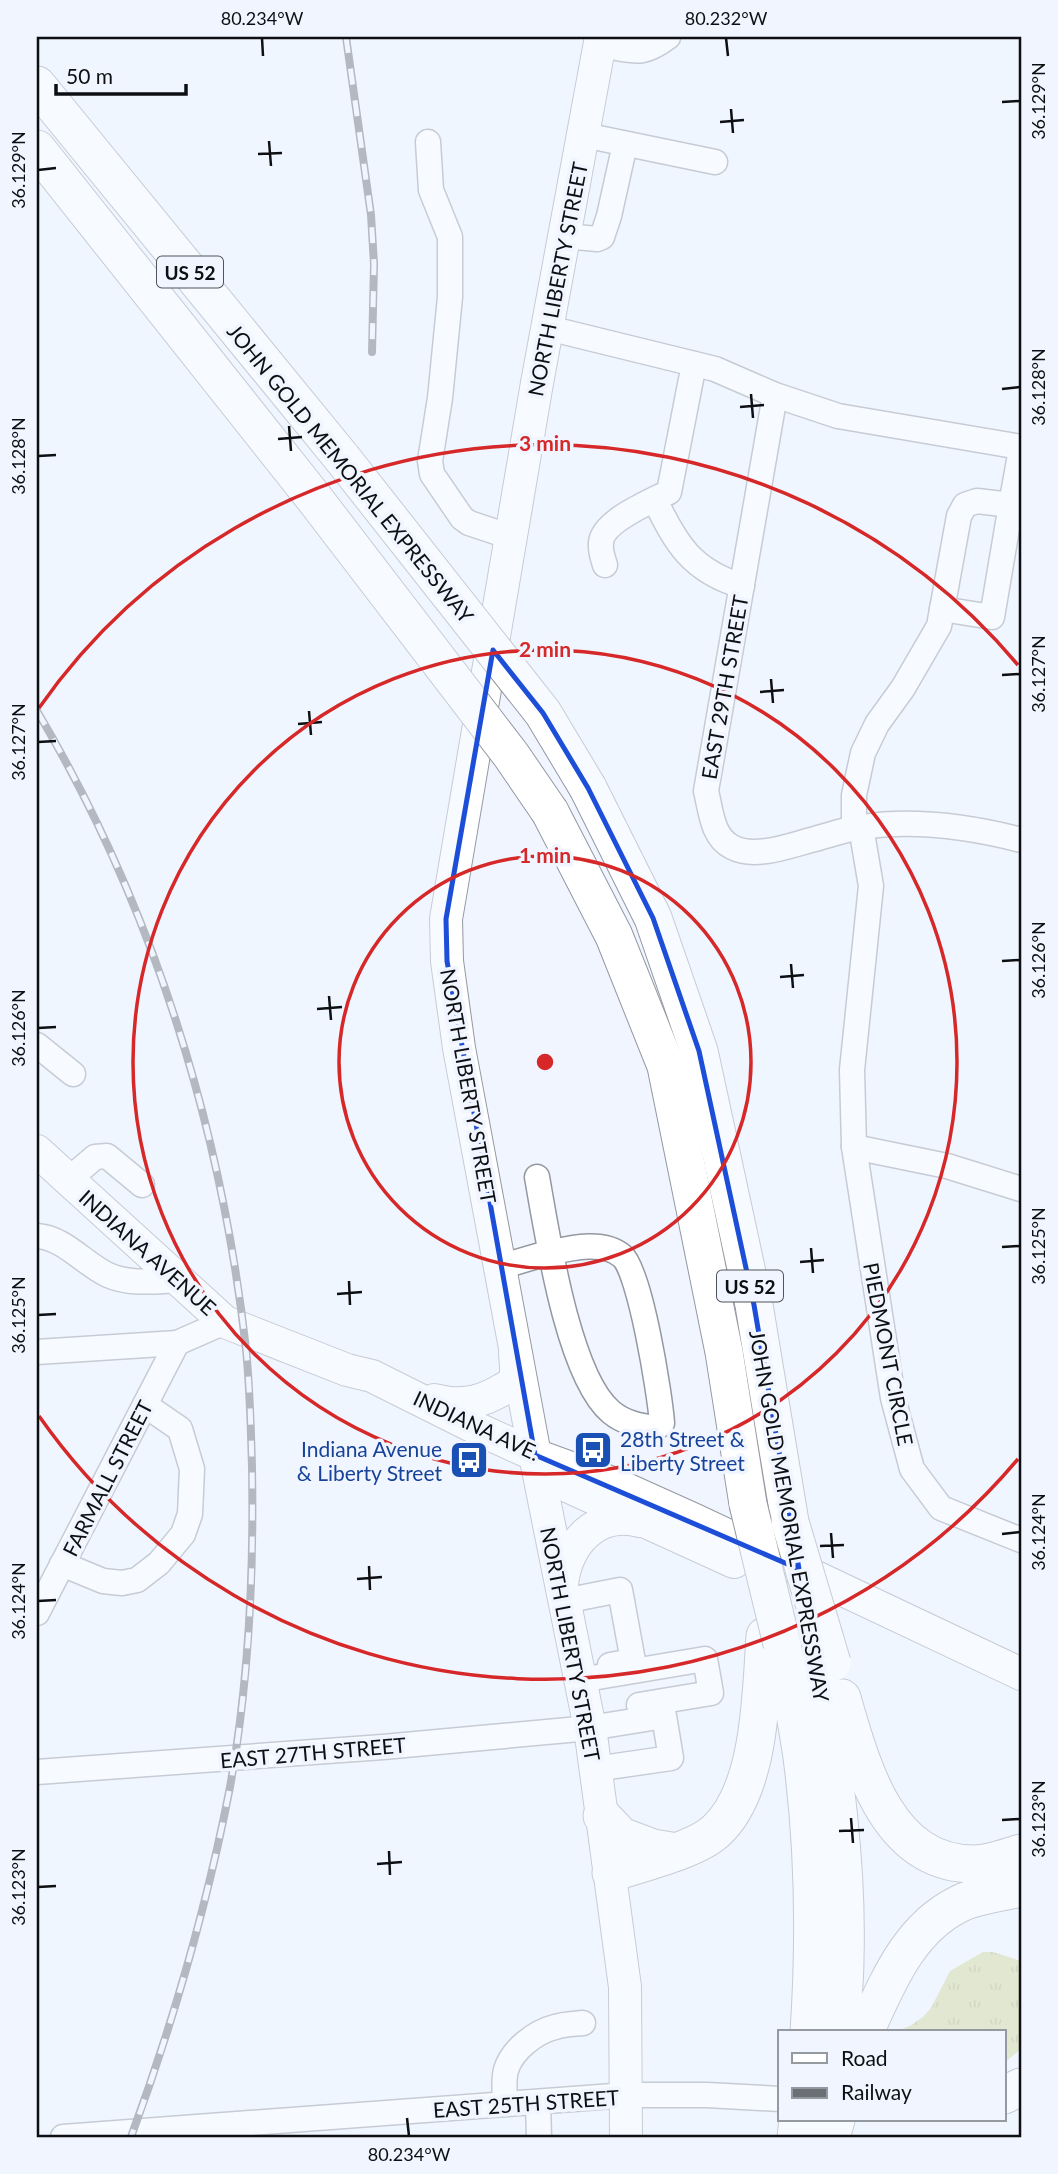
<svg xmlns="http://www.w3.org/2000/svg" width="1058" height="2174" viewBox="0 0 1058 2174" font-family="Lato,sans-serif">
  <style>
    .grass { fill: url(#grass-tufts) }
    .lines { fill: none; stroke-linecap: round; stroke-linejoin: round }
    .minor-casing { stroke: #9398a1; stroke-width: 27 }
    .major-casing { stroke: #9398a1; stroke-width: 34 }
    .highway-casing { stroke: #9398a1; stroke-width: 39 }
    .minor { stroke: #fff; stroke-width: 24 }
    .major { stroke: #fff; stroke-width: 32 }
    .highway { stroke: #fff; stroke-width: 37 }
    .rail-casing { stroke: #6b6e74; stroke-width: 8 }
    .rail { stroke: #f0f5ff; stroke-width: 5; stroke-dasharray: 16; stroke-linecap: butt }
    .highway-bridge-casing { stroke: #9398a1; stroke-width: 39; stroke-linecap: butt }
    .highway-bridge { stroke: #fff; stroke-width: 37 }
    .marked { fill: none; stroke: #1d4ed8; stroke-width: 5; stroke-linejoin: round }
    .ticks { fill: none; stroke: #0d0f12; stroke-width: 2.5 }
    .ring { fill: none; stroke: #d62828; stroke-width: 3.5 }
    .labels { text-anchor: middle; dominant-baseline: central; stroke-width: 7; stroke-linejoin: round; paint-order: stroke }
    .shield { fill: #f0f5ff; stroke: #515459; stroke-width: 2 }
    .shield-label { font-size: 19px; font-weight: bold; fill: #0d0f12 }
    .street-label { font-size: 21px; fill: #0d0f12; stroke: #f0f5ff }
    .transit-label { font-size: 21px; fill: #164399; stroke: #f0f5ff; text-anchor: start }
    .centre { fill: #d62828; stroke: #f0f5ff; stroke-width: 3.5 }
    .ring-label { font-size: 21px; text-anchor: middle; font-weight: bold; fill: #d62828; stroke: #f0f5ff; stroke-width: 7; stroke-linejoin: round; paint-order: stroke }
    .neatline { fill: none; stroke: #0d0f12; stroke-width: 2.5 }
    .ticks-label { font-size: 18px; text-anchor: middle; fill: #0d0f12 }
  </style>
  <defs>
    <pattern id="grass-tufts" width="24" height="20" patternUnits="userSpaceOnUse" patternTransform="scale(1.75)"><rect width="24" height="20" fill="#d0d59a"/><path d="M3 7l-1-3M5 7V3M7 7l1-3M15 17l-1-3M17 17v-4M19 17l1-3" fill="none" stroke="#b1b684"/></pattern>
  </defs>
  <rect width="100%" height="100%" fill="#f0f5ff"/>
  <polygon class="grass" points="983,1952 993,1952 1021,1961 1021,2049 1004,2063 1004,2032 894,2032 910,2026 923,2017 931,2008 950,1971"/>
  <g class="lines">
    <g class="minor-casing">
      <g id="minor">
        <path d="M 600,45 C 633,50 640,58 668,37"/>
        <polyline points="584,135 715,162"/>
        <polyline points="428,142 431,190 450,237 450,297 440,398 430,461 432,474 462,518 469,523 511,537"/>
        <polyline points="565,236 597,239 602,237 609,216 625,144"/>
        <polyline points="548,328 715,369 775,395 838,416 1021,447"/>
        <path d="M 775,395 L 706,791 C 711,811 712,837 732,847 C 754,859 789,846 811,840 C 827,836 845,829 862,827 C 915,819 971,827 1021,840"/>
        <path d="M 655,500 C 676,544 692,571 742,586"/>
        <path d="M 605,565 C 603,559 600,550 601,543 C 602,521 652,501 669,492 L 694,364"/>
        <polyline points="942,609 992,617 1011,505"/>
        <polyline points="861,827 871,886 852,1070 854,1147 893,1398 912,1469 941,1508 1021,1540"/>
        <polyline points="854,829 854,795 863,753 877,724 903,688 939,626 959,516 965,505 977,501 1011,505 1021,449"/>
        <polyline points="37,1045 73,1074"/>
        <polyline points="854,1147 947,1166 1021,1189"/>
        <polyline points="68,1180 95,1157 107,1156 142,1185"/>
        <path d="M 37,1236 C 65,1238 84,1264 108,1275 C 130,1285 156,1281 179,1280"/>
        <path d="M 500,1267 L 544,1254 C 567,1249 602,1239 622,1256 C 640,1270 660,1395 662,1423 L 656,1428 C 640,1426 624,1423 611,1412 C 568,1376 547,1233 537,1177"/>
        <polyline points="37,1352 177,1343 225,1322"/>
        <polyline points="62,1564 103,1581 122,1583 137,1580 159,1563 183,1534 190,1514 192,1469 180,1429 145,1405"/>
        <polyline points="564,1601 620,1590 633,1661 610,1665"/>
        <polyline points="37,1613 177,1343"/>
        <polyline points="580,1680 705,1659 711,1693 639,1705"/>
        <polyline points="37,1772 383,1747 590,1728 664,1716 671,1758 595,1769"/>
        <polyline points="538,2102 539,2137"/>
        <path d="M 505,2104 C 505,2093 503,2081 506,2070 C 512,2050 535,2032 555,2027 C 564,2024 574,2024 583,2023"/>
        <polyline points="63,2137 627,2095 707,2095 780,2099"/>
      </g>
    </g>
    <g class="major-casing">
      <g id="major">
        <polyline points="601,37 537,383 446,919 447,961 459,1048 535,1455 590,1728 625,1987 626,2137"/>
        <polyline points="37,1151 225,1322 347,1370 372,1376 478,1429 535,1455 615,1484 695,1520 1021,1674"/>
        <path d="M 434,1400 C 457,1406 477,1404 498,1392 C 505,1388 512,1385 515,1378 C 517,1371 516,1363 515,1355"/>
        <polyline points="565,1485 734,1562"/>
        <path d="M 562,1584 C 567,1543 596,1510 640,1521"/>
      </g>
    </g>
    <g class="highway-casing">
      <g id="highway">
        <polyline points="37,85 342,458"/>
        <polyline points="37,149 314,498"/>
        <polyline points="588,788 653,918 699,1051 754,1305 790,1522"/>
        <polyline points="550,812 614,936 666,1066 724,1352 748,1504"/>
        <path d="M 782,1644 C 789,1684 798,1725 803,1765 C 814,1854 815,1943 809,2032"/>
        <path d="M 817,1660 C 832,1758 848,1858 845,1958 C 845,1982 842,2007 841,2032"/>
        <path d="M 842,1698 C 862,1767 887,1864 974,1864 C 990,1864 1007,1857 1021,1853"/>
        <polyline points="602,1816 621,1836 653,1848 677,1852"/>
        <path d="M 611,1873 C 638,1864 696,1850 716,1831 C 761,1790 761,1693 765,1636"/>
        <path d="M 865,2032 C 887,1984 908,1929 959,1904 C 973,1896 1004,1892 1021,1888"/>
        <polyline points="1004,2095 1021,2087"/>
        <polyline points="796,2137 798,2120"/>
        <polyline points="831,2137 836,2120"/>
      </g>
    </g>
    <use href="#minor" class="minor"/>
    <use href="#major" class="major"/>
    <use href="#highway" class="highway"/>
    <g class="rail-casing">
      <g id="rail">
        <polyline points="346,37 371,215 374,264 372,352"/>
        <path d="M 37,711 C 152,905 221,1125 246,1349 C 250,1389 251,1429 252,1468 C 254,1575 249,1681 230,1787 C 207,1906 173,2023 131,2137"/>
      </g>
    </g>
    <use href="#rail" class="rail"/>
    <g class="highway-bridge-casing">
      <g id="highway-bridge">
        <polyline points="342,458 543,713 588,788"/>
        <polyline points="314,498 511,755 550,812"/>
        <polyline points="748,1504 782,1644"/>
        <polyline points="790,1522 832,1663"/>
      </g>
    </g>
    <use href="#highway-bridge" class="highway-bridge"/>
  </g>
  <path d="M0 0H1058V2174H0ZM 493,650 L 543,713 L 588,788 L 653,918 L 699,1051 L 754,1305 L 799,1569 L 535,1455 L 447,961 L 446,919 Z" fill="#f0f5ff" fill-opacity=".55" fill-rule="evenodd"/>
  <path class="marked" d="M 493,650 L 543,713 L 588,788 L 653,918 L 699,1051 L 754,1305 L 799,1569 L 535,1455 L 447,961 L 446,919 Z"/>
  <path class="ticks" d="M 262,38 L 263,56M 726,38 L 728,56M 1002,102 L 1020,101M 731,109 L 733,133M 720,122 L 744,120M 269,141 L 271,166M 258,154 L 282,153M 38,170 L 56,168M 1002,389 L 1020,387M 751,394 L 753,418M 740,407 L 764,405M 289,426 L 291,451M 278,439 L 302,437M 38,456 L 56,455M 1002,675 L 1020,674M 771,679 L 773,703M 760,692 L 784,690M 309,711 L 311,735M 298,724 L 322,722M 38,742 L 56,741M 1002,961 L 1020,960M 791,964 L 793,988M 780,977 L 804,975M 329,996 L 331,1020M 317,1009 L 342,1007M 38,1028 L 56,1027M 1002,1247 L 1020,1246M 811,1248 L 813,1273M 800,1262 L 824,1260M 349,1281 L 350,1305M 337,1294 L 362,1292M 38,1315 L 56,1314M 831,1533 L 833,1558M 1002,1534 L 1020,1532M 820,1546 L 844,1545M 369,1566 L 370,1590M 357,1579 L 382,1577M 38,1601 L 56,1600M 851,1818 L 853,1843M 1002,1820 L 1020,1819M 839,1831 L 864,1830M 389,1851 L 390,1875M 377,1864 L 402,1862M 38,1887 L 56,1886M 407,2118 L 409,2136"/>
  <g class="ring">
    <circle cx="545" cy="1062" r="206"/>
    <circle cx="545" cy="1062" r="412"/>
    <path d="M1018 1459A618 618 0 0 1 39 1416M39 708A618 618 0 0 1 1018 665"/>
  </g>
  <defs>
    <g id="bus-square" transform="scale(2.0125)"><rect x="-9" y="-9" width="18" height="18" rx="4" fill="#1a4fb4" stroke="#f0f5ff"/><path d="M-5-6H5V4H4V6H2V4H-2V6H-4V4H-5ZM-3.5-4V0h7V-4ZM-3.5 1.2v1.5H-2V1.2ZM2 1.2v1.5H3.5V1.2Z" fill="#fff"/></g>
  </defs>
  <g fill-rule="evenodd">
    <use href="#bus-square" x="593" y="1450"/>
    <use href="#bus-square" x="469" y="1460"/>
  </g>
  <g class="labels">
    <g class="shield">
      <rect x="157" y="256.5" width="66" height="31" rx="5"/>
      <rect x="717" y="1270.5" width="66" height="31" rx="5"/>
    </g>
    <g class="shield-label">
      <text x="190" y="272">US 52</text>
      <text x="750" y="1286">US 52</text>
    </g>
    <g class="street-label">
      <text transform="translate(557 279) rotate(-79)">NORTH LIBERTY STREET</text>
      <text transform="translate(351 473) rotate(51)">JOHN GOLD MEMORIAL EXPRESSWAY</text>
      <text transform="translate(724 687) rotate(-80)">EAST 29TH STREET</text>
      <text transform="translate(469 1086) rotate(80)">NORTH LIBERTY STREET</text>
      <text transform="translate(148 1252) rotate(42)">INDIANA AVENUE</text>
      <text transform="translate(889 1354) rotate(79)">PIEDMONT CIRCLE</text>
      <text transform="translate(477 1425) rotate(25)">INDIANA AVE.</text>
      <text transform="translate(107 1478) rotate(-63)">FARMALL STREET</text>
      <text transform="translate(790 1516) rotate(80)">JOHN GOLD MEMORIAL EXPRESSWAY</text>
      <text transform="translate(571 1644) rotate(79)">NORTH LIBERTY STREET</text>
      <text transform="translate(313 1752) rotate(-5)">EAST 27TH STREET</text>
      <text transform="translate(526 2103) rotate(-4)">EAST 25TH STREET</text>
    </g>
    <g class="transit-label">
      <text x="620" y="1438">28th Street &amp;<tspan x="620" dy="24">Liberty Street</tspan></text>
      <text x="442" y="1448" text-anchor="end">Indiana Avenue<tspan x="442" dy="24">&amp; Liberty Street</tspan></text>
    </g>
  </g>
  <circle cx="545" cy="1062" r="10" class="centre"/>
  <g class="ring-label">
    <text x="545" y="451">3 min</text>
    <text x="545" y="657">2 min</text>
    <text x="545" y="863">1 min</text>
  </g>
  <rect width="1058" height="2174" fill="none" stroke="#f0f5ff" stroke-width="77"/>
  <rect x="778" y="2030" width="228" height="91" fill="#f0f5ff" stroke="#9599a0" stroke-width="2"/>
  <rect x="792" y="2053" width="35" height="10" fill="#ffffff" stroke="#9599a0" stroke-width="2"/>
  <text x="841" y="2066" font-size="21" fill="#0d0f12">Road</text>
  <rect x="792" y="2088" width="35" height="10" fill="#6b6e74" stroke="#9599a0" stroke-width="2"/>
  <text x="841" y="2100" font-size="21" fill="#0d0f12">Railway</text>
  <path d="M56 84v10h130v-10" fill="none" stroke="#0d0f12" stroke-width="3.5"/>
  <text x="66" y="84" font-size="21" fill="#0d0f12" stroke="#f0f5ff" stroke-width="5" paint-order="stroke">50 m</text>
  <rect x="38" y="38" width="982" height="2098" class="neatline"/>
  <g class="ticks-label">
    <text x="262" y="25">80.234°W</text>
    <text x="726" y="25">80.232°W</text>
    <text transform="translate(1039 101) rotate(-90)" y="6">36.129°N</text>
    <text transform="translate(19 170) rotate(-90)" y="6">36.129°N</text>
    <text transform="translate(1039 387) rotate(-90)" y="6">36.128°N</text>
    <text transform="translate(19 456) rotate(-90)" y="6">36.128°N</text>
    <text transform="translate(1039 674) rotate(-90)" y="6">36.127°N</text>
    <text transform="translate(19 742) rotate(-90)" y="6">36.127°N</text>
    <text transform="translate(1039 960) rotate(-90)" y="6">36.126°N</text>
    <text transform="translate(19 1028) rotate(-90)" y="6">36.126°N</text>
    <text transform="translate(1039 1246) rotate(-90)" y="6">36.125°N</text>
    <text transform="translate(19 1315) rotate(-90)" y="6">36.125°N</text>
    <text transform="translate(1039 1532) rotate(-90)" y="6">36.124°N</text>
    <text transform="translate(19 1601) rotate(-90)" y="6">36.124°N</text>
    <text transform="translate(1039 1819) rotate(-90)" y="6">36.123°N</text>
    <text transform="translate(19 1887) rotate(-90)" y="6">36.123°N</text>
    <text x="409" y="2161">80.234°W</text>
  </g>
</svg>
